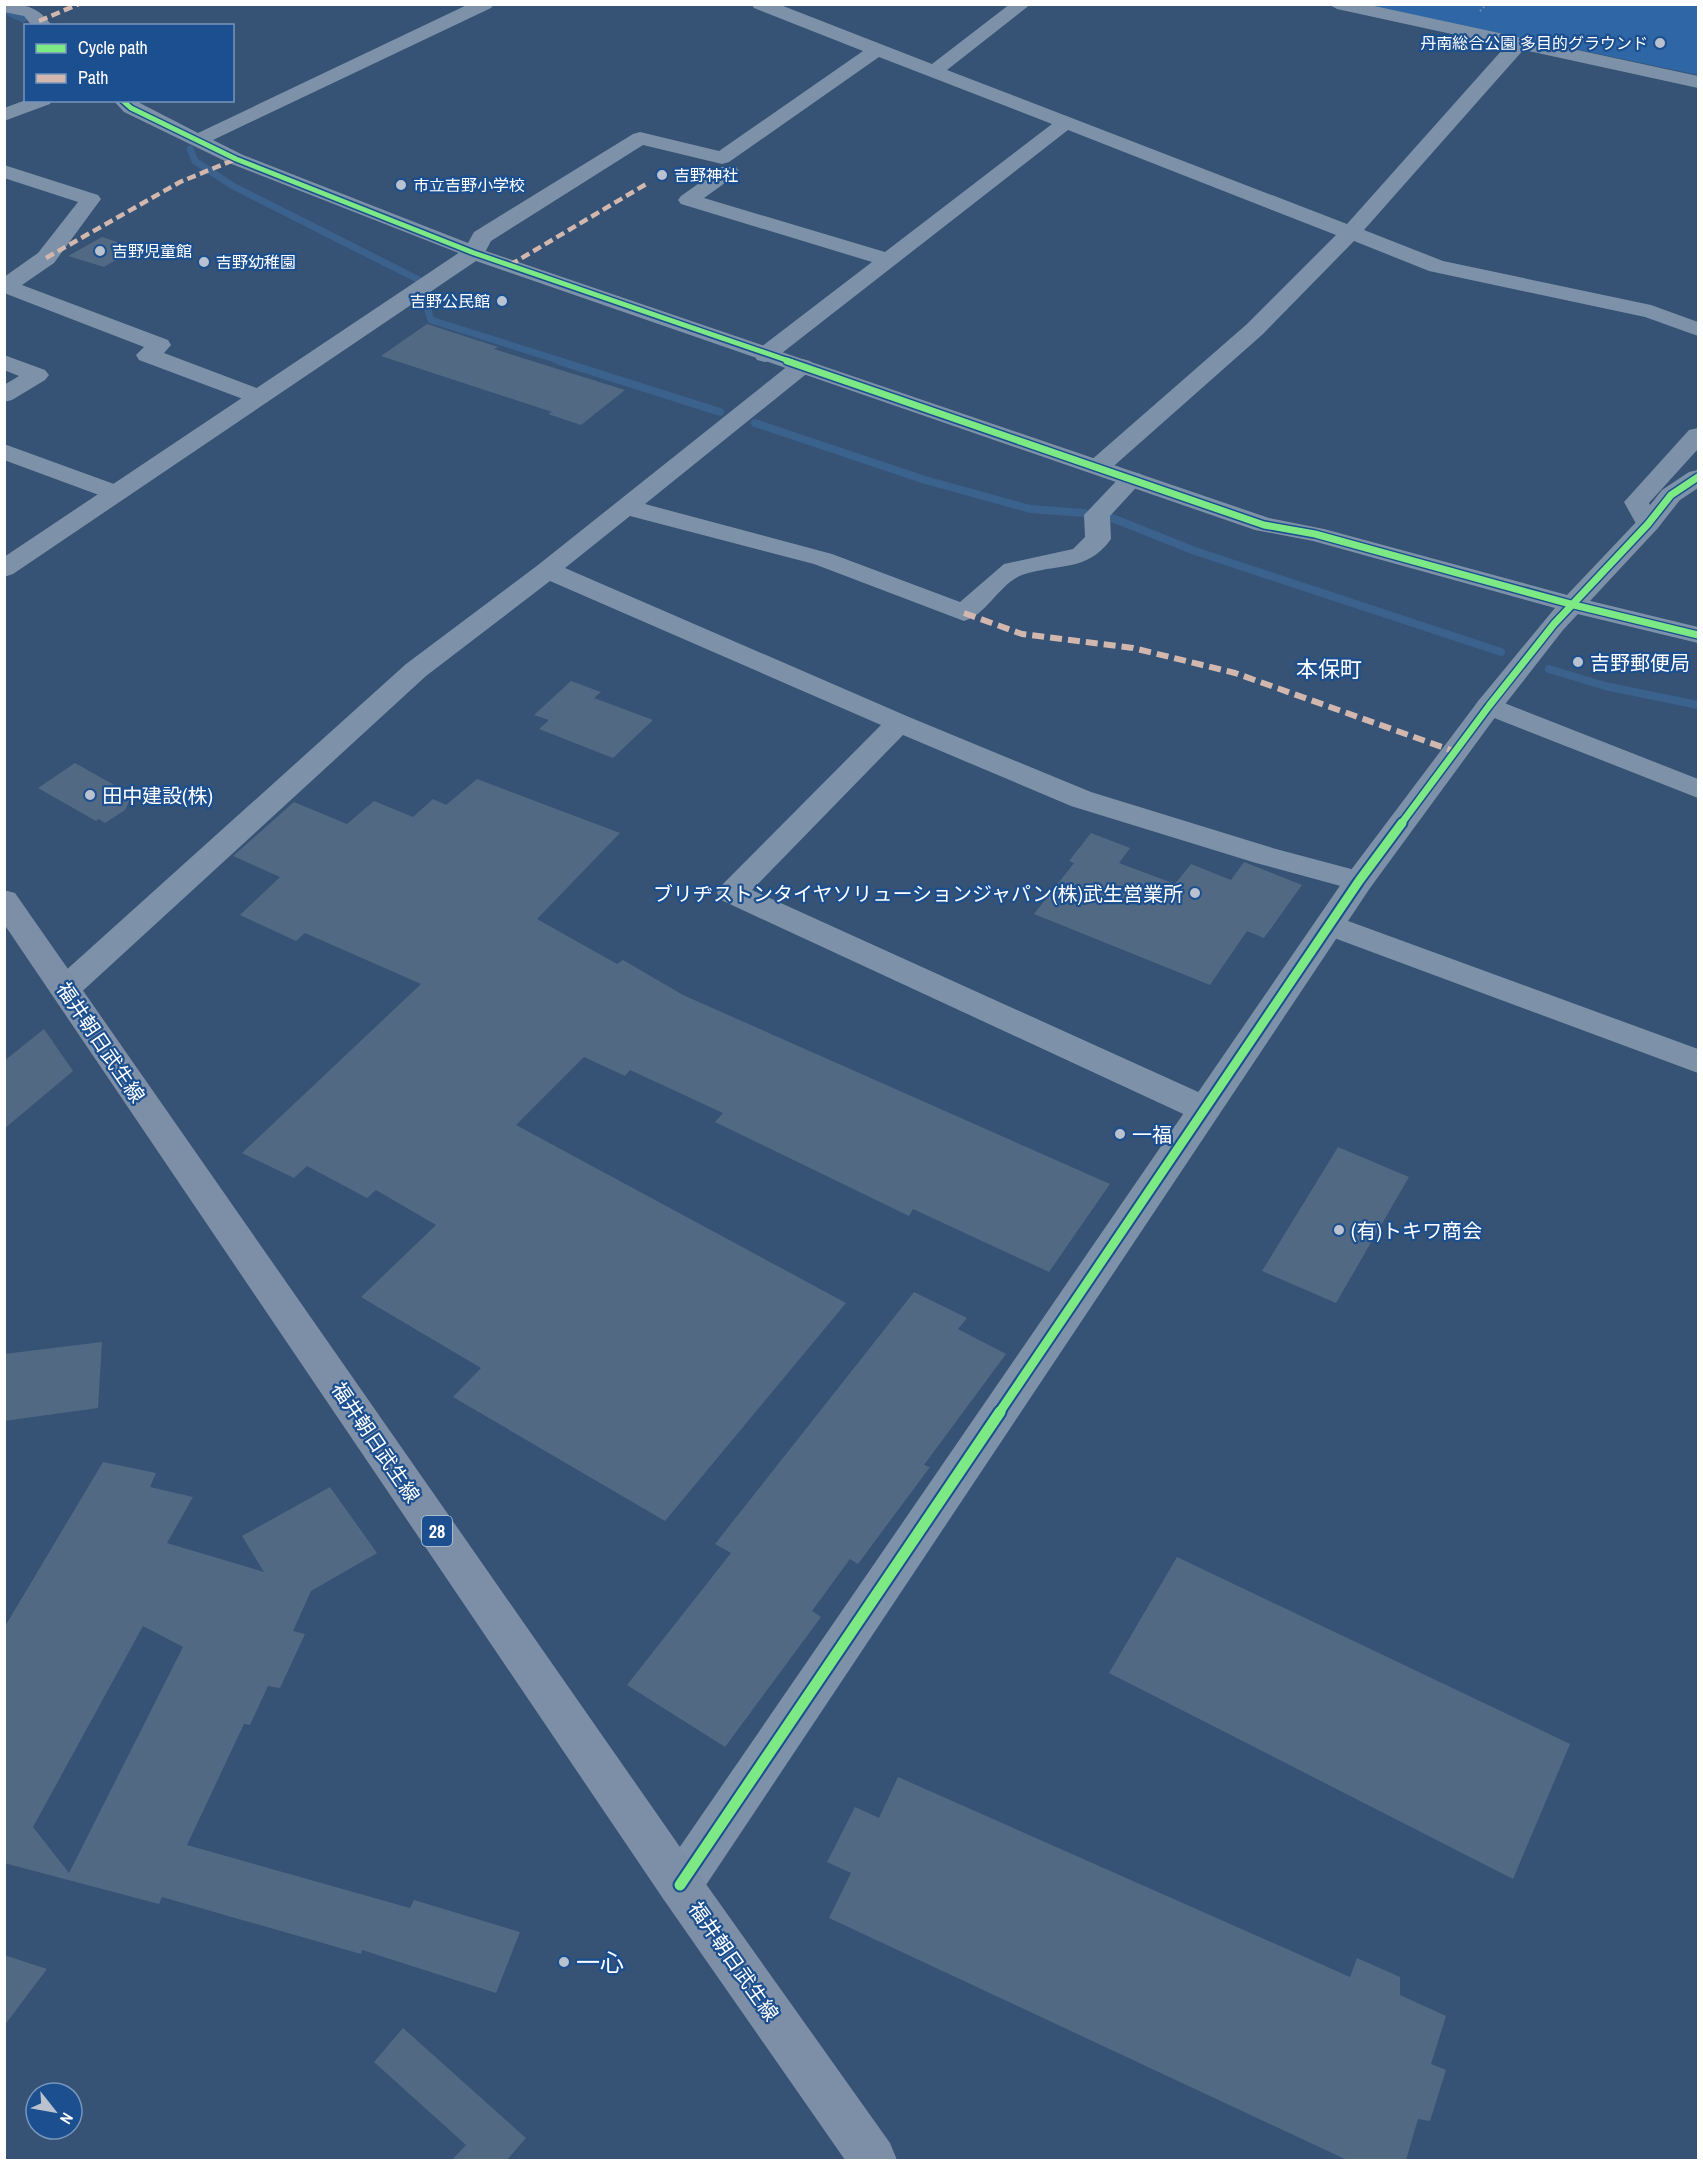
<svg xmlns="http://www.w3.org/2000/svg" width="1703" height="2165" font-family="'Archivo Narrow','Noto Sans JP',sans-serif">
	<style>
		.green { fill: #2f66a5 }
		.lines { fill: none; stroke-linecap: round; stroke-linejoin: round }
		.stream-far1 { stroke: #3b618d; stroke-width: 7 }
		.stream { stroke: #3b618d; stroke-width: 8 }
		.building { fill: #526984; fill-rule: evenodd }
		.path { stroke: #7d92a8; stroke-width: 2; stroke-dasharray: 1.5 3; stroke-linecap: butt }
		.minor { fill: #7d92a8; fill-rule: evenodd }
		.tertiary { fill: #7d92a8; fill-rule: evenodd }
		.primary { fill: #7d8ea7; fill-rule: evenodd }
		.quiet-far1 { stroke: #d1b7ad; stroke-width: 4.5; stroke-dasharray: 9 4.5; stroke-linecap: butt }
		.quiet { stroke: #d1b7ad; stroke-width: 6; stroke-dasharray: 12 6; stroke-linecap: butt }
		.cycleway-far3-casing { stroke: #1b4f8f; stroke-width: 8 }
		.cycleway-far2-casing { stroke: #1b4f8f; stroke-width: 10 }
		.cycleway-far1-casing { stroke: #1b4f8f; stroke-width: 13 }
		.cycleway-casing { stroke: #1b4f8f; stroke-width: 15 }
		.cycleway-far3 { stroke: #7ce984; stroke-width: 5 }
		.cycleway-far2 { stroke: #7ce984; stroke-width: 7 }
		.cycleway-far1 { stroke: #7ce984; stroke-width: 9 }
		.cycleway { stroke: #7ce984; stroke-width: 11 }
		.poi-dot { fill: #b9c2ce; stroke: #1b4f8f; stroke-width: 2 }
		.labels { text-anchor: middle; dominant-baseline: central; stroke-width: 4.5; stroke-linejoin: round; paint-order: stroke }
		.far-poi-label { font-size: 16px; fill: #fff; stroke: #1b4f8f; text-anchor: start }
		.shield { fill: #1b4f8f; stroke: #bbcadd; stroke-width: 1.5 }
		.shield-label { font-size: 18px; font-weight: bold; fill: #fff }
		.poi-label { font-size: 20px; fill: #fff; stroke: #1b4f8f; text-anchor: start }
		.street-label { font-size: 20px; fill: #fff; stroke: #1b4f8f }
		.quarter-label { font-size: 22px; fill: #fff; stroke: #1b4f8f }
		.near-poi-label { font-size: 24px; fill: #fff; stroke: #1b4f8f; text-anchor: start }
	</style>
	<rect width="100%" height="100%" fill="#365274"/>
	<polygon class="green" points="1367,5 1698,5 1698,75"/>
	<g class="lines">
		<g class="stream-far1">
			<polyline points="4,10 23,19"/>
			<polyline points="190,149 195,161 233,186 419,280 431,320 564,362"/>
		</g>
		<g class="stream">
			<polyline points="559,361 720,412"/>
			<polyline points="755,423 925,480 1030,509 1084,513"/>
			<polyline points="1107,516 1195,551 1501,652"/>
			<polyline points="1549,669 1605,686 1698,705"/>
		</g>
	</g>
	<g class="building">
		<polygon points="102,237 136,248 104,267 68,256"/>
		<polygon points="427,324 498,347 494,349 625,390 581,425 548,414 552,412 381,356"/>
		<polygon points="571,681 601,692 594,698 653,720 613,758 539,729 549,720 534,715"/>
		<polygon points="75,763 132,795 125,810 105,823 99,819 96,821 38,788"/>
		<polygon points="477,779 620,833 537,919 617,964 623,960 683,995 1110,1184 1049,1272 913,1209 909,1216 715,1122 723,1113 630,1070 625,1076 584,1057 516,1125 846,1303 665,1521 453,1397 481,1368 361,1297 436,1225 376,1190 367,1198 307,1166 294,1178 242,1153 421,984 305,933 296,941 240,915 280,877 233,856 294,802 347,824 374,801 413,817 433,799 446,805"/>
		<polygon points="1091,833 1130,848 1119,863 1175,884 1191,864 1231,880 1244,862 1302,885 1264,938 1247,931 1210,985 1034,914 1074,863 1069,861"/>
		<polygon points="44,1029 73,1071 4,1129 4,1061"/>
		<polygon points="1338,1147 1409,1177 1336,1303 1262,1271"/>
		<polygon points="914,1292 967,1318 958,1329 1006,1354 924,1465 930,1467 858,1564 850,1559 812,1611 821,1617 725,1747 627,1685 731,1553 715,1544"/>
		<polygon points="102,1342 98,1408 4,1421 4,1354"/>
		<path d="M103,1462L156,1473L150,1487L193,1497L167,1543L264,1572L242,1536L330,1487L377,1553L311,1591L293,1631L305,1634L280,1688L268,1686L250,1725L244,1724L187,1845L410,1908L414,1900L520,1932L496,1993L362,1950L361,1954L162,1897L159,1904L4,1863V1628ZM143,1626L183,1647L69,1873L33,1827Z"/>
		<polygon points="1177,1557 1570,1744 1513,1879 1109,1673"/>
		<polygon points="898,1777 1350,1977 1357,1958 1400,1977 1400,1995 1446,2016 1431,2064 1446,2070 1430,2121 1418,2119 1406,2160 1347,2160 829,1918 851,1873 827,1862 855,1807 879,1818"/>
		<polygon points="4,1955 47,1969 4,2026"/>
		<polygon points="403,2028 526,2138 507,2160 452,2160 466,2145 374,2062"/>
	</g>
	<g class="lines">
		<polyline class="path" points="1480,11 1487,4"/>
		<g class="minor">
			<path d="M4,4C26,4 39,7 52,26H32L24,16L4,12Z"/>
			<polygon points="469,4 494,4 491,8 213,140 243,155 468,243 474,232 633,134 640,132 719,151 863,51 754,8 751,4 778,4 932,64 1010,4 1031,4 947,70 1347,224 1511,40 1525,40 1527,44 1525,48 1364,230 1443,261 1651,305 1698,322 1698,336 1645,317 1429,271 1354,241 1263,334 1107,472 1098,474 1089,472 1086,467 1089,462 1247,324 1336,235 1068,130 773,360 765,362 757,360 754,355 757,350 872,262 681,204 678,200 681,196 722,167 736,167 739,171 736,175 704,198 885,252 1052,124 879,57 729,162 722,164 643,145 491,241 482,258 474,259 229,163 124,112 113,100 134,100 198,133"/>
			<polygon points="26,100 52,100 50,104 4,121 4,108"/>
			<polygon points="4,165 98,195 101,199 54,263 22,285 168,340 171,345 164,353 267,392 271,397 267,402 259,404 251,402 139,360 136,355 144,347 4,293 4,277 38,253 78,202 4,178"/>
			<polygon points="4,355 45,370 49,375 45,380 12,400 4,402 4,385 19,376 4,370"/>
			<path d="M802,359L810,361L814,366L810,371L645,504L832,554L960,602L1004,564L1073,549L1085,537L1084,515L1123,474L1132,472L1141,474L1144,479L1110,516L1111,539C1087,573 1056,563 1022,575C999,584 987,615 964,621L814,564L630,516L565,568L909,717L1091,792L1276,849L1370,874L1374,881L1370,888L1359,891L1256,863L1071,806L903,735L752,890L1216,1100L1221,1109L1216,1118L1204,1121L1192,1118L721,900L717,893L721,886L881,725L550,581L426,676L76,997L65,1000L54,997L49,989L54,981L406,664L538,565L794,361Z"/>
			<polygon points="1698,428 1698,449 1649,503 1661,524 1657,529 1648,532 1639,529 1624,502 1689,430"/>
			<polygon points="4,444 125,488 128,493 125,498 116,500 107,498 4,460"/>
			<polygon points="1574,597 1698,627 1698,643 1565,611 1561,605 1565,599"/>
			<polygon points="1489,697 1698,779 1698,798 1479,712 1475,706 1479,700"/>
			<polygon points="1329,914 1698,1049 1698,1073 1318,932 1314,925 1318,918"/>
		</g>
		<g class="tertiary">
			<polygon points="1328,4 1365,4 1698,76 1698,88 1337,9"/>
			<polygon points="474,247 1269,518 1324,529 1567,595 1639,519 1662,490 1689,472 1698,470 1698,488 1680,500 1657,529 1563,630 1499,712 1370,888 696,1900 680,1907 664,1900 658,1885 664,1870 1348,874 1479,700 1555,608 1313,541 1255,530 476,261 13,574 4,577 4,557 466,248"/>
		</g>
		<polygon class="primary" points="4,890 15,893 696,1870 890,2143 897,2160 845,2160 664,1900 4,924"/>
		<g class="quiet-far1">
			<polyline points="39,21 79,4"/>
			<polyline points="46,258 180,182 236,159"/>
			<polyline points="510,265 648,183"/>
		</g>
		<polyline class="quiet" points="964,613 1022,634 1133,648 1235,673 1456,752"/>
		<g class="cycleway-far3-casing">
			<polyline id="cycleway-far3" points="122,100 131,108 236,159 474,253 792,362"/>
		</g>
		<g class="cycleway-far2-casing">
			<g id="cycleway-far2">
				<polyline points="787,361 1264,525 1315,534 1574,605 1698,635"/>
				<polyline points="1401,824 1489,706 1554,624 1648,524 1671,495 1698,477"/>
			</g>
		</g>
		<g class="cycleway-far1-casing">
			<polyline id="cycleway-far1" points="999,1413 1359,881 1402,823"/>
		</g>
		<g class="cycleway-casing">
			<polyline id="cycleway" points="680,1885 1000,1412"/>
		</g>
		<use href="#cycleway-far3" class="cycleway-far3"/>
		<use href="#cycleway-far2" class="cycleway-far2"/>
		<use href="#cycleway-far1" class="cycleway-far1"/>
		<use href="#cycleway" class="cycleway"/>
	</g>
	<g class="poi-dot">
		<circle cx="1660" cy="43" r="6"/>
		<circle cx="662" cy="175" r="6"/>
		<circle cx="401" cy="185" r="6"/>
		<circle cx="100" cy="251" r="6"/>
		<circle cx="204" cy="262" r="6"/>
		<circle cx="502" cy="301" r="6"/>
		<circle cx="1578" cy="662" r="6"/>
		<circle cx="90" cy="795" r="6"/>
		<circle cx="1195" cy="893" r="6"/>
		<circle cx="1120" cy="1134" r="6"/>
		<circle cx="1339" cy="1230" r="6"/>
		<circle cx="564" cy="1962" r="6"/>
	</g>
	<g class="labels">
		<g class="far-poi-label">
			<text x="1648" y="43" text-anchor="end">丹南総合公園 多目的グラウンド</text>
			<text x="674" y="175">吉野神社</text>
			<text x="413" y="185">市立吉野小学校</text>
			<text x="112" y="251">吉野児童館</text>
			<text x="216" y="262">吉野幼稚園</text>
			<text x="490" y="301" text-anchor="end">吉野公民館</text>
		</g>
		<rect class="shield" x="422" y="1516" width="30" height="30" rx="4.5"/>
		<g class="shield-label">
			<text x="437" y="1531">28</text>
		</g>
		<g class="poi-label">
			<text x="1590" y="662">吉野郵便局</text>
			<text x="102" y="795">田中建設(株)</text>
			<text x="1183" y="893" text-anchor="end">ブリヂストンタイヤソリューションジャパン(株)武生営業所</text>
			<text x="1132" y="1134">一福</text>
			<text x="1351" y="1230">(有)トキワ商会</text>
		</g>
		<g class="street-label">
			<text transform="translate(101 1042) rotate(56)">福井朝日武生線</text>
			<text transform="translate(376 1442) rotate(56)">福井朝日武生線</text>
			<text transform="translate(734 1961) rotate(55)">福井朝日武生線</text>
		</g>
		<g class="quarter-label">
			<text x="1329" y="669">本保町</text>
		</g>
		<g class="near-poi-label">
			<text x="576" y="1962">一心</text>
		</g>
	</g>
	<rect width="1703" height="2165" fill="none" stroke="#ffffff" stroke-width="12"/>
	<rect x="24" y="24" width="210" height="78" fill="#1b4f8f" stroke="#7695bc" stroke-width="1.5"/>
	<rect x="36" y="44" width="30" height="9" fill="#7ce984" stroke="#7695bc" stroke-width="1.5"/>
	<text x="78" y="54" font-size="18" fill="#ffffff">Cycle path</text>
	<rect x="36" y="74" width="30" height="9" fill="#d1b7ad" stroke="#7695bc" stroke-width="1.5"/>
	<text x="78" y="84" font-size="18" fill="#ffffff">Path</text>
	<g transform="translate(54 2111) rotate(121)"><circle r="28" fill="#1b4f8f" stroke="#7695bc" stroke-width="1.5"/>
	<path d="M0-4.5L10 22L0 15L-10 22Z" fill="#b9c2ce"/>
	<text y="-9" font-size="16" font-weight="bold" text-anchor="middle" fill="#ffffff">N</text>
	</g>
</svg>
